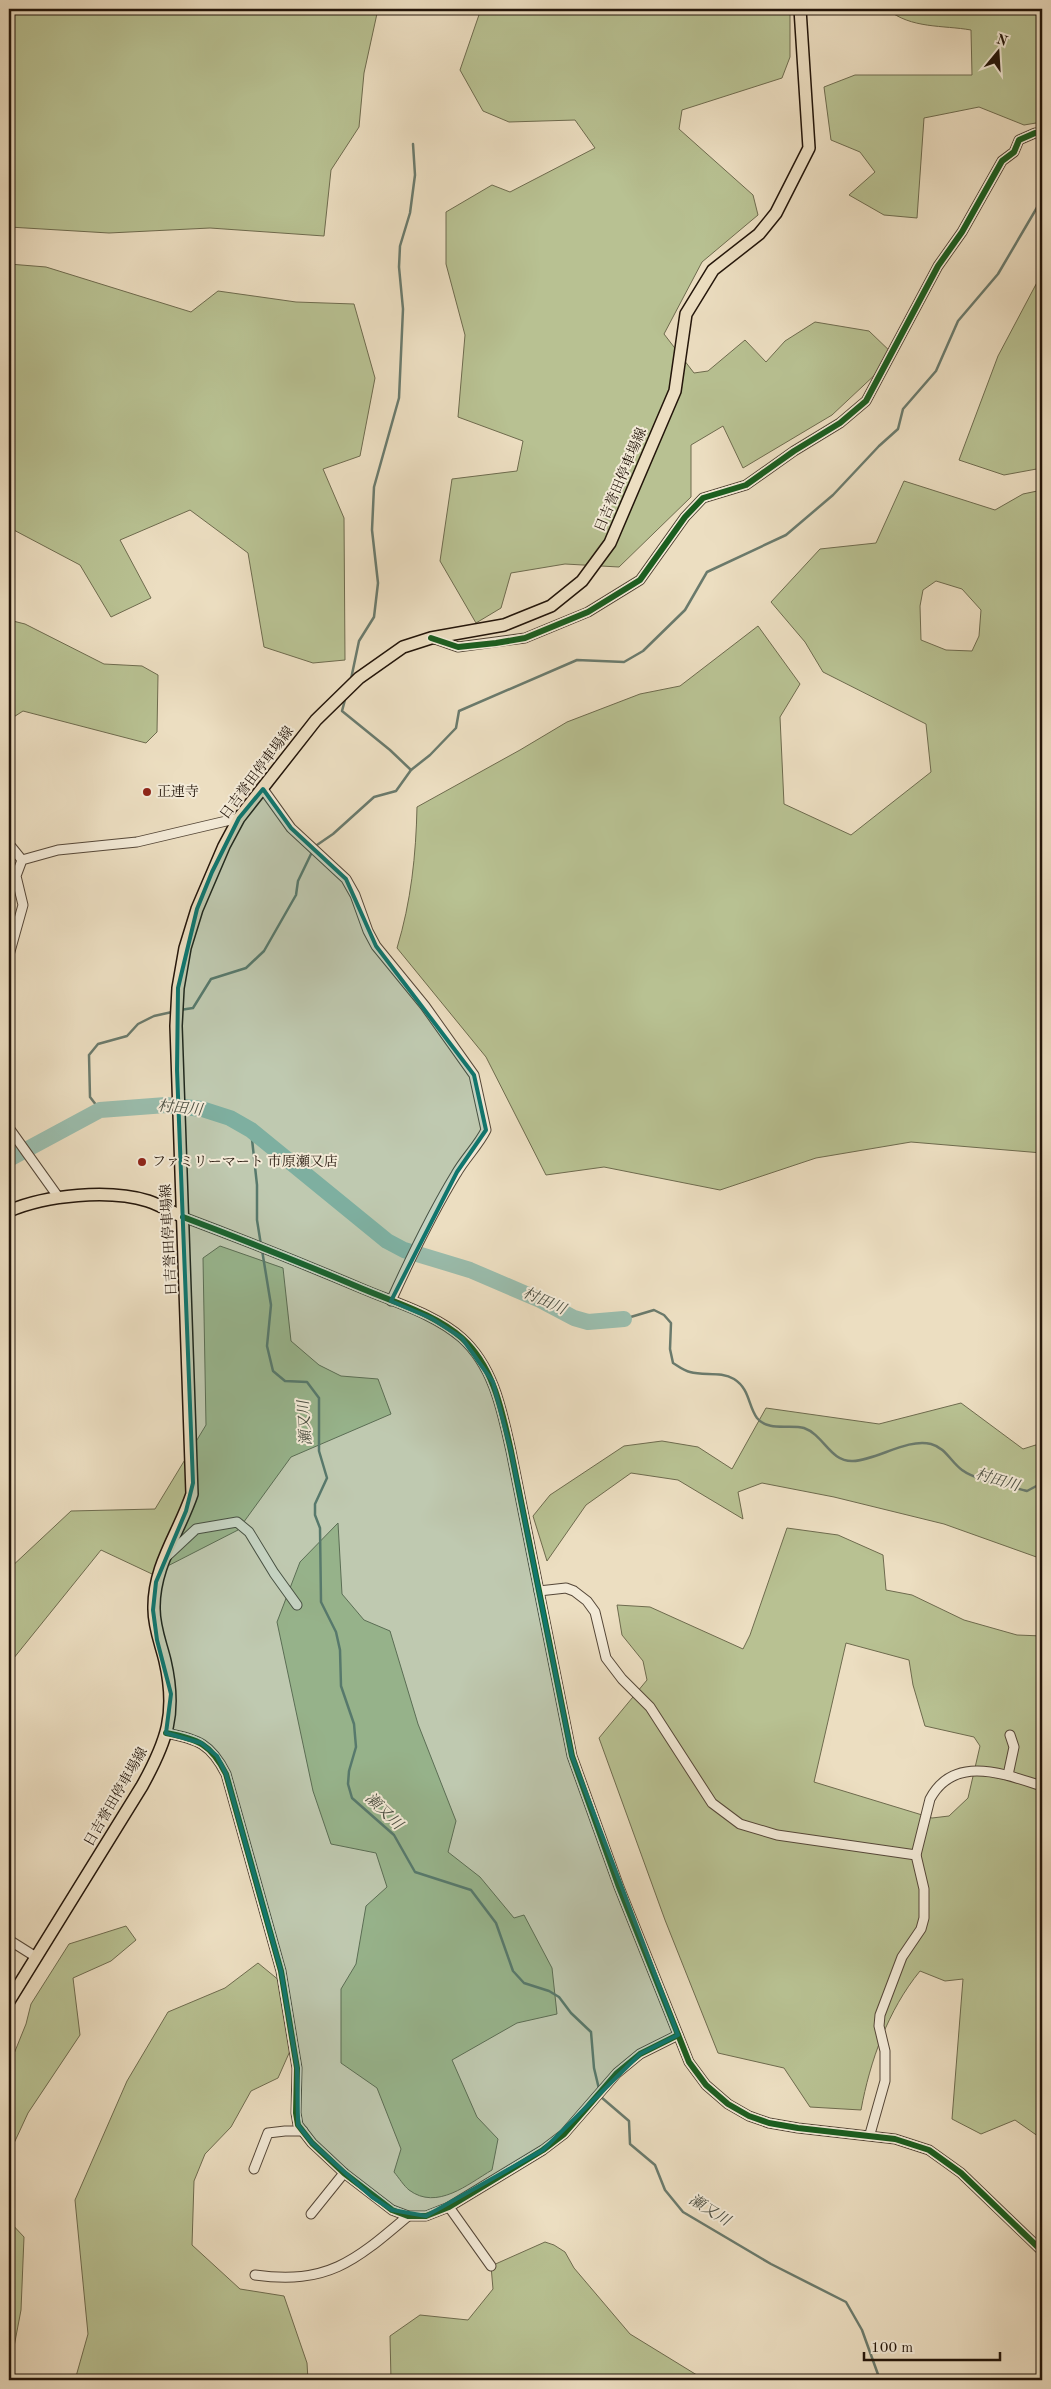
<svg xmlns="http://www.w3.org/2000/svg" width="1051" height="2389" font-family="'Old Standard TT','Noto Serif JP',serif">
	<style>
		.green { fill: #b8c192; stroke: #6e6b4e; fill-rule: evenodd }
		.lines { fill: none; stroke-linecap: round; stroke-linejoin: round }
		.stream { stroke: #6a7a6c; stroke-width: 2.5 }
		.river { stroke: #9abdad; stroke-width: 16 }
		.minor-casing { stroke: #554738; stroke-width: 11 }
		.major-casing { stroke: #23150a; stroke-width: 14 }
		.minor { stroke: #f3ead7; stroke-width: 9 }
		.major { stroke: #ecdec1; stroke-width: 11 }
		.cycleway-casing { stroke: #f3ead7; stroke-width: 9 }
		.cycleway { stroke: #1b5e20; stroke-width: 6 }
		.marked { fill: #0f766e; fill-opacity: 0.2; stroke: #0f766e; stroke-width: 4; stroke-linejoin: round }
		.poi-dot { fill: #8f2418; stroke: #f3ead7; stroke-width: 2 }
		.labels { text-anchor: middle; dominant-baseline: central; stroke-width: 4; stroke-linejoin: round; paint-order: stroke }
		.street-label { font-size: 14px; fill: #23150a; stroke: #f3ead7 }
		.poi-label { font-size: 14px; fill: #23150a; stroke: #f3ead7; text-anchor: start }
		.water-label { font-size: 15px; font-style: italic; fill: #4d5043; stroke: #f3ead7 }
	</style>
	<rect width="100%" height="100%" fill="#ecdec1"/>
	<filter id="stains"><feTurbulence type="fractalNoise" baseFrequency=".004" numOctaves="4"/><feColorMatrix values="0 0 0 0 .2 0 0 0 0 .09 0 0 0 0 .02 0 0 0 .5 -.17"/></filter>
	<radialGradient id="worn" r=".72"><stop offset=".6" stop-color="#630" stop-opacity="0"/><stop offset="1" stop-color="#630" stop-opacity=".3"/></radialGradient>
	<g class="green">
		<polygon points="9,9 378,9 364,73 359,127 331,170 324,236 210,228 109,233 9,227"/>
		<polygon points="481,9 790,9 790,57 782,78 682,110 679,129 753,195 758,215 702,262 664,334 694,373 708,371 745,340 766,362 785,341 815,322 869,331 895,356 832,415 743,468 723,426 691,445 691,497 619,567 565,564 511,573 501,608 476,623 440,561 452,479 517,471 523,441 458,417 465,335 446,264 446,212 492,185 510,192 595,148 575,120 509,122 483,111 460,70"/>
		<path d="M887,9H1039L1042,27V122L1024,125L979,107L924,118L917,218L884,215L849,195L875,172L860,152L831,140L824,87L855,75H972L971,30C943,25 911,29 887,9Z"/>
		<polygon points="9,264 46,267 191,312 218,291 296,302 354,304 375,378 360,456 323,469 344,518 345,660 313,663 264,647 248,553 190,510 120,540 151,598 111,617 80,565 10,528 9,530"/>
		<polygon points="1042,273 1042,468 1004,475 959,460 998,356"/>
		<path d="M904,481L995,510L1023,494L1042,490V1153L911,1142L816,1158L720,1190L604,1167L546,1175L486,1057L397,948C411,902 416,855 417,807L520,750L567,722L640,694L680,686L758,626L800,684L780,717L784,804L851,835L931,772L926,724L823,672L805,642L771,602L820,549L876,543ZM936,581L962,589L981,610L979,636L972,651L946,650L921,640L920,606L923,590Z"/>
		<polygon points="9,620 25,624 104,664 142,666 158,675 157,732 146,743 23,711 9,720"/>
		<polygon points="220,1246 283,1268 291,1341 319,1365 341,1376 378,1379 391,1414 291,1457 238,1530 152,1574 101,1550 9,1664 9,1569 71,1511 155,1509 206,1425 203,1258"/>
		<polygon points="961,1403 1023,1449 1042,1443 1042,1559 944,1524 834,1497 762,1483 738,1492 743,1519 678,1480 631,1473 586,1505 547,1561 533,1516 550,1495 624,1446 662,1441 698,1447 732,1469 766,1408 879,1424"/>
		<path d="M338,1523L342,1594L364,1620L390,1631L418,1724L456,1821L448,1852L480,1877L514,1918L524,1915L552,1968L557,2014L517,2023L452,2060L477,2117L498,2139L492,2170C468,2184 437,2211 409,2190C404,2186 399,2178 394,2172L401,2149L377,2088L341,2063V1989L356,1964L366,1906L387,1887L376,1853L331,1844L313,1791L277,1622L300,1562Z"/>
		<path d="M787,1528L838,1535L883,1555L886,1590L912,1595L964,1620L1017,1635L1042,1636V2139L1015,2120L981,2134L952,2119L963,1979L945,1981L920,1971C888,2010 870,2061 861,2110L810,2107L784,2068L718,2053L665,1920L599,1738L647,1680L643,1661L622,1635L617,1605L650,1607L743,1649L750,1635ZM846,1643L909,1660L913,1685L925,1726L974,1737L980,1746L968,1798L949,1816L932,1818L814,1782Z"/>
		<polygon points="126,1926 136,1940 111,1961 73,1978 80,2035 28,2113 9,2154 9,2066 26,2024 31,2004 69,1944"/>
		<polygon points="258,1963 286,1986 290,2051 278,2078 251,2091 231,2127 205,2154 194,2181 192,2245 240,2289 284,2296 307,2363 308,2380 75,2380 88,2334 75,2200 127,2081 168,2012 225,1988"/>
		<polygon points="9,2221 24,2237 21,2310 9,2373"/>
		<polygon points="545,2242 554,2245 565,2252 574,2268 630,2334 705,2380 391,2380 390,2336 420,2315 468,2320 493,2289 491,2266"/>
	</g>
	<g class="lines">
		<g class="stream">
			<polyline points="351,679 359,641 374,617 378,583 372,530 374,487 399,398 403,309 399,267 400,246 410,213 415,175 413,144"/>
			<polyline points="346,696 342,711 390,750 411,770"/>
			<polyline points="314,847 333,834 374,797 396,791 411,770 430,755 456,728 459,711 577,660 624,662 643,651 685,610 707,572 786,535 833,495 879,446 898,429 903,409 936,371 958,321 998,274 1042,199"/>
			<polyline points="180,1010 193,1008 211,979 246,968 264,951 296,895 298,881 312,852"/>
			<polyline points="100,1110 90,1097 89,1055 98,1044 127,1036 138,1024 154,1016 172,1012"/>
			<polyline points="251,1130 257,1185 257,1220 261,1245"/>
			<polyline points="262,1250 271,1305 267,1346 273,1371 285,1381 307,1382 319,1398 319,1451 327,1478 315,1504 315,1515 320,1528 321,1602 336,1632 340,1650 341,1686 354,1724 356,1747 349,1771 348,1784 352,1798 394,1835 415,1872 471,1890 496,1923 513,1971 524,1983 549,1991 559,1997 571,2013 591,2032 594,2068 599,2089"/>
			<path d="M624,1319L654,1310L664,1315L671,1323L670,1349L673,1363C678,1366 684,1371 690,1372C704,1376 721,1371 734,1379C750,1389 748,1406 757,1418C768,1432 790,1424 804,1428C824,1435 830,1462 853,1461C877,1460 907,1438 931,1444C946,1448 950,1461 962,1470C977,1481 1009,1486 1027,1491L1042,1483"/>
			<polyline points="601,2097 629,2121 630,2144 655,2165 665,2190 683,2212 771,2264 846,2302 862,2330 880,2380"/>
			<polyline points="1034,2380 1042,2377"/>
		</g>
		<polyline class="river" points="9,1159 100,1110 166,1105 202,1109 230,1118 251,1130 387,1241 404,1250 470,1270 540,1300 574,1318 588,1322 624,1319"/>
		<g class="minor-casing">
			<g id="minor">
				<polyline points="432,638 458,647 525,638 588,612 640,580 685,517 703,498 746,485 794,451 840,423 866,401 938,266 962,232 1002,161 1014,152 1019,140 1035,133 1042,133"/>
				<path d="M263,789L291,828L346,879L355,895L368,931L376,946L425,1006L474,1075L486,1130C478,1146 465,1158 456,1174C431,1215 411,1257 391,1301"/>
				<polyline points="9,844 22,860"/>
				<polyline points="9,955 23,905 16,876 22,860 58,850 137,842 239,818"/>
				<polyline points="9,1128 59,1198"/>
				<path d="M183,1217C244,1240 304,1264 363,1289C396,1303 435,1314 462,1338C494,1367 502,1411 511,1451L572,1756L619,1887L689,2062L706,2085L728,2104L749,2116L769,2123L798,2128L895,2139L929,2150L961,2173L1042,2251"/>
				<polyline points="166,1557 196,1529 237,1522 249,1532 274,1573 297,1605"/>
				<polyline points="539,1591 566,1588 574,1591 587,1601 595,1612 606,1658 622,1679 650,1707 712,1803 740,1824 777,1835 916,1855"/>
				<path d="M166,1733C198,1739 211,1744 226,1774L281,1971L297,2068L296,2113L298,2125L312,2143L344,2173L392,2210L408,2216H426L449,2207L543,2150L564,2134L617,2073L640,2054L678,2035"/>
				<polyline points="1008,1775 1014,1747 1010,1735"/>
				<polyline points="9,1940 36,1957"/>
				<path d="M870,2134L885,2081V2051L879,2026L880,2015L902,1957L921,1929L924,1918V1889L916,1855L930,1799C954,1754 1004,1774 1042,1786"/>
				<polyline points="254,2169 268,2133 285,2131 303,2131"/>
				<polyline points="449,2207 491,2266"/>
				<polyline points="311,2214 344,2173"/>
				<path d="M255,2275C328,2285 355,2261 408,2216"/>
			</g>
		</g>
		<g class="major-casing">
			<g id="major">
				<path d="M9,1211C46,1195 109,1189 148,1201C160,1205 172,1212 183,1217"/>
				<path d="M9,2001L142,1786C167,1741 177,1713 165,1661C161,1644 154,1628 154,1609C153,1566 179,1533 192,1494L176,1026L178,988L185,948L197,909L224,846L239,818L316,720L359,678L403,647L431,638L504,625L551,606L582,581L610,543L675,391L686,314L713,270L759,234L776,213L809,148L800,9"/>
			</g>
		</g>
		<use href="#minor" class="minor"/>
		<use href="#major" class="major"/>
		<g class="cycleway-casing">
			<g id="cycleway">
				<polyline points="431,638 458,647 496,643 525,638 588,612 640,580 685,517 703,498 746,485 794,451 840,423 866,401 938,266 962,232 1002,161 1014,152 1019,140 1035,133 1042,133"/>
				<path d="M183,1217C244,1240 304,1264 363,1289C396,1303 435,1314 462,1338C494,1367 502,1411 511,1451L572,1756L619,1887L689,2062L706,2085L728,2104L749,2116L769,2123L798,2128L895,2139L929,2150L961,2173L1042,2251"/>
				<path d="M166,1733C198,1739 211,1744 226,1774L281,1971L297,2068L296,2113L298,2125L312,2143L344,2173L392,2210L408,2216H426L449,2207L543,2150L564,2134L617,2073L640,2054L678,2035"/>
			</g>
		</g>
		<use href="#cycleway" class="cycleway"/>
	</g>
	<path class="marked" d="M263,789L291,828L346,879L376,946L474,1075L486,1130L457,1172L391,1301L431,1318L462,1338L493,1382L511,1451L572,1756L678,2035L640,2054L543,2150L426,2216L392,2210L372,2197L312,2143L298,2125L297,2068L281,1971L226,1774L217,1756L201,1743L166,1733L171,1694L157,1640L153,1610L156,1582L186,1511L193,1483L177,1070L178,988L197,909L212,872L239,818Z"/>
	<g class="poi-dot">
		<circle cx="147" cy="792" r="5"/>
		<circle cx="142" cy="1162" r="5"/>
	</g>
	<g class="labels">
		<g class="street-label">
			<text transform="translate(621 480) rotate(-67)">日吉誉田停車場線</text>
			<text transform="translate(257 773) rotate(-53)">日吉誉田停車場線</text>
			<text transform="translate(169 1240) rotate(-93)">日吉誉田停車場線</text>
			<text transform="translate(116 1797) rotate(-60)">日吉誉田停車場線</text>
		</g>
		<g class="poi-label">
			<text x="157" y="792">正連寺</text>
			<text x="152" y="1162">ファミリーマート 市原瀬又店</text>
		</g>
		<g class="water-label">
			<text transform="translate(180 1109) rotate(6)">村田川</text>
			<text transform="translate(544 1302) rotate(24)">村田川</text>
			<text transform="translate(306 1423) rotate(-94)">瀬又川</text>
			<text transform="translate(997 1481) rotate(17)">村田川</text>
			<text transform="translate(383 1812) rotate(44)">瀬又川</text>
			<text transform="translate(709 2211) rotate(32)">瀬又川</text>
		</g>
	</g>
	<rect width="1051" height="2389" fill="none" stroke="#ecdec1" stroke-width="30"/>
	<rect x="10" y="10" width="1031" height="2369" fill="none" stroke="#23150a" stroke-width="2.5"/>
	<rect x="15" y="15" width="1021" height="2359" fill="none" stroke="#23150a"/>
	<g transform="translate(998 52) rotate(18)" stroke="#f3ead7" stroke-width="4" paint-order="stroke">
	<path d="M0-4L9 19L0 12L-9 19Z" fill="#23150a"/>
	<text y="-8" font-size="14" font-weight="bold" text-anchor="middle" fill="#23150a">N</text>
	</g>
	<path d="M864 2352v8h136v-8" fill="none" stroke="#23150a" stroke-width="2.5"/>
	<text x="871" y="2352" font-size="15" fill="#23150a" stroke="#f3ead7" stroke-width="4" paint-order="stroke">100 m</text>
	<rect width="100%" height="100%" filter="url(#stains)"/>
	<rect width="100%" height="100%" fill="url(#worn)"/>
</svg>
